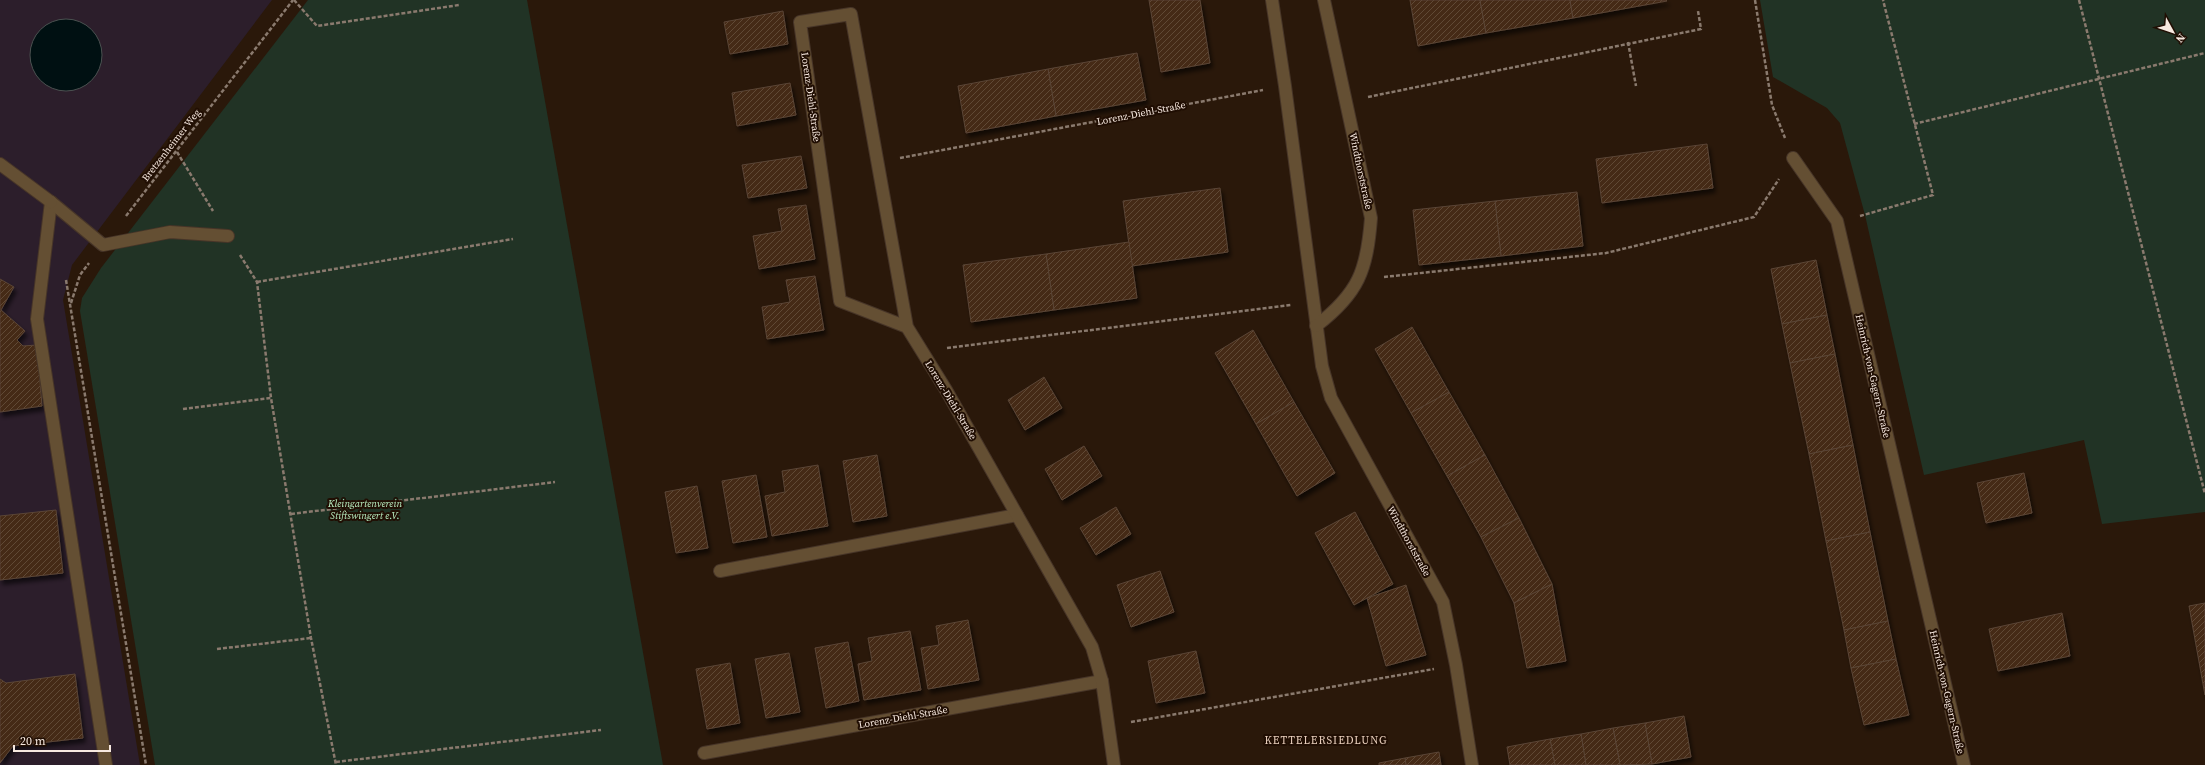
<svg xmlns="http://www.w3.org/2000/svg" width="2205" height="765" font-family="'Source Serif 4',serif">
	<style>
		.commercial { fill: #2c1e2b }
		.green { fill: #213325 }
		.water { fill: #001012; stroke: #4a5150 }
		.building { fill: url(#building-hatch); stroke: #5a4536; filter: url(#shadow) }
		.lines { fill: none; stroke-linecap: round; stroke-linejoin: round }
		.lane-casing { stroke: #473528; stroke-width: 14 }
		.street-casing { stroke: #473528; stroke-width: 14 }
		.path { stroke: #8a7a6e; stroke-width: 2.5; stroke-dasharray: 4 2; stroke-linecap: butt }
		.lane { stroke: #644f33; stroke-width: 12 }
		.street { stroke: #644f33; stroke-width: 12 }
		.labels { text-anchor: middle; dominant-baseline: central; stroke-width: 4; stroke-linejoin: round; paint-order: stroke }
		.street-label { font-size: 10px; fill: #f7e9e0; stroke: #200e03 }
		.park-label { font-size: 10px; font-style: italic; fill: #b9f0c3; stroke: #200e03 }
		.neighbourhood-label { font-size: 11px; letter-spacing: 1px; fill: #e9cfbd; stroke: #200e03 }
	</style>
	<defs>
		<pattern id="building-hatch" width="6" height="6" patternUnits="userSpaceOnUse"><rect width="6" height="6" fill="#452914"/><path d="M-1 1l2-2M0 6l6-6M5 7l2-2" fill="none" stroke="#614836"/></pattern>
		<filter id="shadow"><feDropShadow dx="2.5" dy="4.5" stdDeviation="2" flood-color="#0009"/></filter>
	</defs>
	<rect width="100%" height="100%" fill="#2a180a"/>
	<polygon class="commercial" points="0,0 272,0 72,265 63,300 140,765 0,765"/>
	<g class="green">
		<polygon points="308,0 527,0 663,765 155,765 80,311 82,298 101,268"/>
		<polygon points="1760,0 2205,0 2205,512 2102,524 2084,440 1924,475 1865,215 1840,123 1827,108 1773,77"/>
	</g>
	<circle class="water" cx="66" cy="55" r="36"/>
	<g class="building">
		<polygon points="1149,0 1200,0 1210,63 1161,72"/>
		<polygon points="1410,0 1480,0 1486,33 1418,46"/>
		<polygon points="1480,0 1570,0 1573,18 1486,33"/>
		<polygon points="1570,0 1666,0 1667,1 1573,18"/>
		<polygon points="783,11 788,44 730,54 724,22"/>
		<polygon points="1137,53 1146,100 1056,116 1048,69"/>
		<polygon points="1048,69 1056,116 966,133 958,86"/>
		<polygon points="790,83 796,115 737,126 732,93"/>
		<polygon points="1707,144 1713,188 1602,203 1596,159"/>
		<polygon points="801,156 807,188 748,198 742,165"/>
		<polygon points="1220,188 1228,252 1132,266 1123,201"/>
		<polygon points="1577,192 1583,246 1501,256 1495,201"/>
		<polygon points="1495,201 1501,256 1419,265 1413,210"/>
		<polygon points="806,205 815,259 759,269 753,236 782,231 778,209"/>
		<polygon points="1129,242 1137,298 1054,310 1046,254"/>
		<polygon points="1046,254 1054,310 971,322 963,265"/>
		<polygon points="1816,260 1827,315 1782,324 1771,269"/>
		<polygon points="815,276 824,330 767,339 762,307 790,302 786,280"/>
		<polygon points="0,279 14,287 1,310 25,331 17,340 23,346 37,345 42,406 0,412"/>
		<polygon points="1827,315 1835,354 1790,363 1782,324"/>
		<polygon points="1412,327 1449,392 1411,413 1375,349"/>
		<polygon points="1253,330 1294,402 1256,424 1215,353"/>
		<polygon points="1835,354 1853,445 1809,454 1790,363"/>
		<polygon points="1044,377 1062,408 1025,430 1008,400"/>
		<polygon points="1449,392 1485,455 1447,476 1411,413"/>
		<polygon points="1294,402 1335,473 1297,496 1256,424"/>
		<polygon points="1853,445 1870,532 1826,541 1809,454"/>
		<polygon points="1084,446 1102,476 1062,500 1045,469"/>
		<polygon points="877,455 887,516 853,522 843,461"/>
		<polygon points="1485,455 1519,518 1481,537 1447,476"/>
		<polygon points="818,465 828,526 772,536 765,496 785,492 782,471"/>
		<polygon points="2024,473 2032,513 1986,523 1977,483"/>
		<polygon points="756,475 767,537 733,543 722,481"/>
		<polygon points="697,486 708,548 676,553 665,492"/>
		<polygon points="1116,507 1131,534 1096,555 1080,528"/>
		<polygon points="56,510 63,573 0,580 0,516"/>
		<polygon points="1355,512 1393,584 1354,605 1315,533"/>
		<polygon points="1519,518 1552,584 1514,603 1481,537"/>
		<polygon points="1870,532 1888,621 1844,630 1826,541"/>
		<polygon points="1160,571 1174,612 1131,627 1117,585"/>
		<polygon points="1552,584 1566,661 1527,668 1514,603"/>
		<polygon points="1406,585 1426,655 1386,666 1367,598"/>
		<polygon points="2205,603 2205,695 2189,606"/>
		<polygon points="2062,613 2070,656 1998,671 1989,629"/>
		<polygon points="968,620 979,680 928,689 921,648 939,645 936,626"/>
		<polygon points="1888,621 1896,659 1851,668 1844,630"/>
		<polygon points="910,631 921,690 864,700 858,664 872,661 868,638"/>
		<polygon points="848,642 859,701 826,708 815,648"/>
		<polygon points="1196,651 1205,693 1156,703 1148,661"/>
		<polygon points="789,653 800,712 766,718 755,659"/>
		<polygon points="1896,659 1909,715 1864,725 1851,668"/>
		<polygon points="730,663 740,723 707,729 696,669"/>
		<polygon points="75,674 83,738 13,746 0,763 0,679 6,683"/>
		<polygon points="1684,716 1691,757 1652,764 1645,723"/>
		<polygon points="1645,723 1652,764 1620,765 1613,728"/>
		<polygon points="1613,728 1620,765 1586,765 1581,734"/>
		<polygon points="1581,734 1586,765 1555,765 1550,739"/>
		<polygon points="1550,739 1555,765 1510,765 1507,747"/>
		<polygon points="1439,752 1441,765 1406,765 1405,758"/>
		<polygon points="1405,758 1406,765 1379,765 1379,763"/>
	</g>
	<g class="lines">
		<g class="lane-casing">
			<g id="lane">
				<polyline points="51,202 37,319 106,765"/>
				<polyline points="51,202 103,245 170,232 228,236"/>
				<polyline points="720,571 1017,515"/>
				<polyline points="704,753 1102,681"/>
			</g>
		</g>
		<g class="street-casing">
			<g id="street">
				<polyline points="1272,0 1285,86 1322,366 1331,398 1443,602 1456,665 1472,765"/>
				<polyline points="1793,158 1837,221 1964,765"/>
				<polyline points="0,164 51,202"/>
				<path d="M1316,326C1359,293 1367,270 1371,218L1324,0"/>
				<polyline points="907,327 840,301 800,22 851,14 907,327 946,390 1092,647 1102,681 1114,765"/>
			</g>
		</g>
		<g class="path">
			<polyline points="294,0 317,26 459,5"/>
			<polyline points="1755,0 1772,105 1785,138"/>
			<polyline points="2079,0 2205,494"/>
			<polyline points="1628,42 1636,86"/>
			<polyline points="1368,97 1701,29 1698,11"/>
			<polyline points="1914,124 2205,53"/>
			<polyline points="177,152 213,211"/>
			<polyline points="900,158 1263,90"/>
			<polyline points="126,216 293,0"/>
			<polyline points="1860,216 1933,195 1883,0"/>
			<polyline points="240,255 257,282 271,398 311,638 336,765"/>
			<polyline points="1384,277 1606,253 1754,217 1779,179"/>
			<polyline points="66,280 146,765"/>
			<polyline points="257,282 513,239"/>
			<polyline points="71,303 80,275 89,263"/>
			<polyline points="947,348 1291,305"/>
			<polyline points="183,409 271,398"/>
			<polyline points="291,514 555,482"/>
			<polyline points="217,649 311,638"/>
			<polyline points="1131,722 1434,669"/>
			<polyline points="336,762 601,730"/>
		</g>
		<use href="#lane" class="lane"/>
		<use href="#street" class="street"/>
	</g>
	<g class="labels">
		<g class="street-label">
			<text transform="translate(811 97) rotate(82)">Lorenz-Diehl-Straße</text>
			<text transform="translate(1141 113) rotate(-11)">Lorenz-Diehl-Straße</text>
			<text transform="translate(171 145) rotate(-52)">Bretzenheimer Weg</text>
			<text transform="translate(1361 171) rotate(78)">Windthorststraße</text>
			<text transform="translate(1873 376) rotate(77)">Heinrich-von-Gagern-Straße</text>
			<text transform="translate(951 400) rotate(59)">Lorenz-Diehl-Straße</text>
			<text transform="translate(1409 541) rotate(61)">Windthorststraße</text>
			<text transform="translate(1947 692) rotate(77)">Heinrich-von-Gagern-Straße</text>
			<text transform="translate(903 717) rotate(-10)">Lorenz-Diehl-Straße</text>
		</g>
		<g class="park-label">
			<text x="365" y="503">Kleingartenverein<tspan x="365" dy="12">Stiftswingert e.V.</tspan></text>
		</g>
		<g class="neighbourhood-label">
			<text x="1326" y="740">KETTELERSIEDLUNG</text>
		</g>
	</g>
	<g transform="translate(2173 32) rotate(130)" stroke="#200e03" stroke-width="3" paint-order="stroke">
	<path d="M0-3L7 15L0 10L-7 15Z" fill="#f7e9e0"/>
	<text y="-6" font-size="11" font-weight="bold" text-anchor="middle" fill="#f7e9e0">N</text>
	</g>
	<path d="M14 745v6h96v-6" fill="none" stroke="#f7e9e0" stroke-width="2"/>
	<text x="20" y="745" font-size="12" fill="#f7e9e0" stroke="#200e03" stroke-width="3" paint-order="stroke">20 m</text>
</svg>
